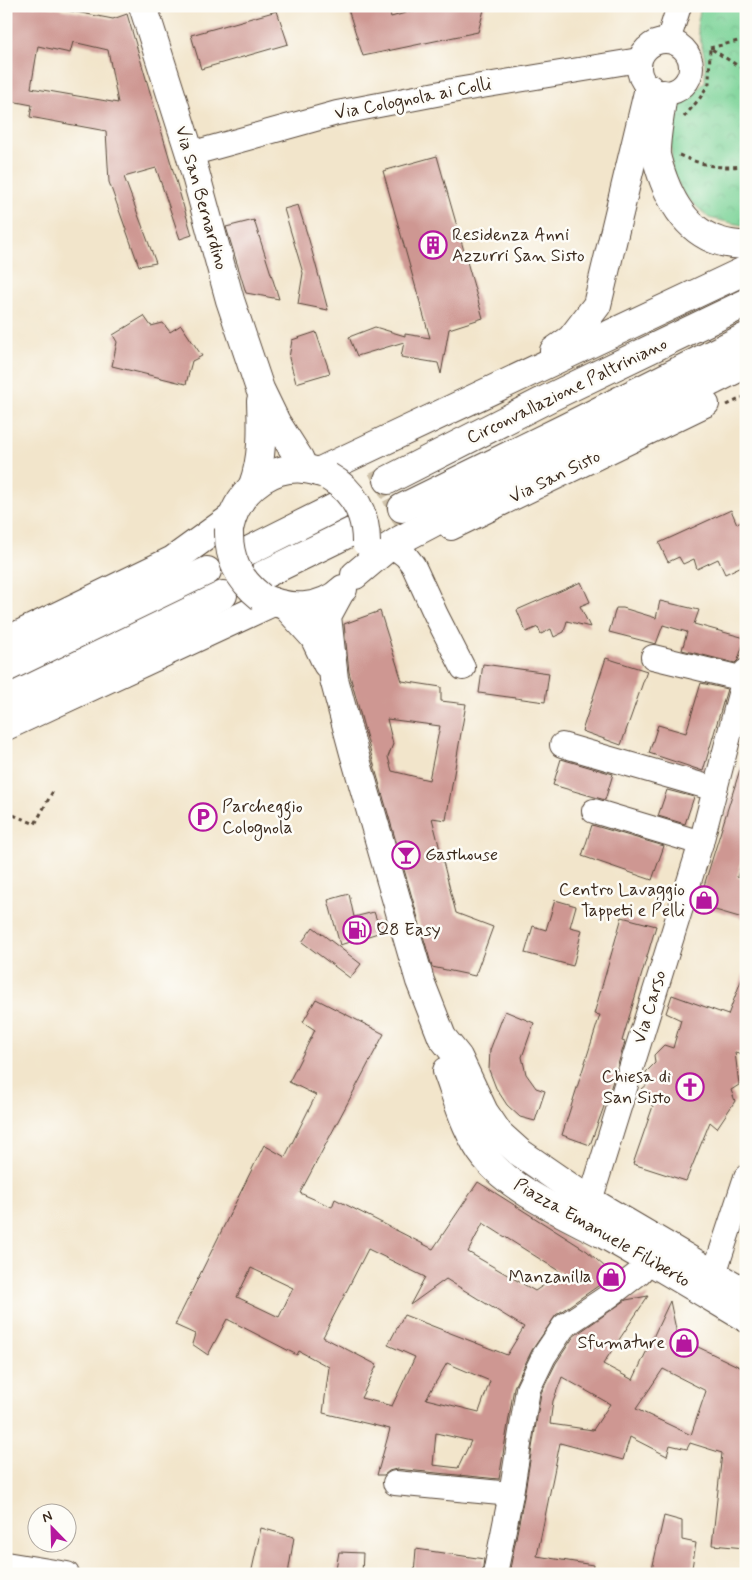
<svg xmlns="http://www.w3.org/2000/svg" width="752" height="1580" font-family="Mynerve,sans-serif">
	<style>
		.park { fill: url(#park-crowns); stroke: #5b7e5b }
		.building { fill: #ce9792; fill-rule: evenodd }
		.lines { fill: none; stroke-linecap: round; stroke-linejoin: round }
		.highway-tunnel { stroke: #cdc0a8; stroke-width: 28; stroke-dasharray: 28 14; stroke-linecap: butt }
		.minor-casing { stroke: #564638; stroke-width: 26 }
		.major-casing { stroke: #564638; stroke-width: 30 }
		.highway-casing { stroke: #564638; stroke-width: 30 }
		.path { stroke: #564638; stroke-width: 3; stroke-dasharray: 4 4; stroke-linecap: butt }
		.minor { stroke: #fff; stroke-width: 24 }
		.major { stroke: #fff; stroke-width: 28 }
		.highway { stroke: #fff; stroke-width: 28 }
		.major-bridge-casing { stroke: #564638; stroke-width: 30; stroke-linecap: butt }
		.major-bridge { stroke: #fff; stroke-width: 28 }
		.labels { text-anchor: middle; dominant-baseline: central; stroke-width: 5; stroke-linejoin: round; paint-order: stroke }
		.street-label { font-size: 18px; fill: #3b2a1e; stroke: #fdfcf7 }
		.poi-label { font-size: 18px; fill: #3b2a1e; stroke: #fdfcf7; text-anchor: start }
	</style>
	<defs>
		<pattern id="park-crowns" width="20" height="18" patternUnits="userSpaceOnUse" patternTransform="scale(1.25)"><rect width="20" height="18" fill="#7bd398"/><path d="M2 6a3 3 0 1 1 6 0M12 15a3 3 0 1 1 6 0" fill="none" stroke="#6bb583"/></pattern>
	</defs>
	<rect width="100%" height="100%" fill="#fdfcf7"/>
	<filter id="ink" filterUnits="userSpaceOnUse"><feTurbulence type="fractalNoise" baseFrequency=".02" numOctaves="2"/><feDisplacementMap in="SourceGraphic" scale="10" xChannelSelector="R" yChannelSelector="G"/><feConvolveMatrix kernelMatrix="1 2 1 2 8 2 1 2 1" color-interpolation-filters="sRGB"/></filter>
	<filter id="wash" filterUnits="userSpaceOnUse"><feTurbulence type="fractalNoise" baseFrequency=".0096" numOctaves="4" result="noise"/><feDisplacementMap in="SourceGraphic" scale="20" xChannelSelector="R" yChannelSelector="G"/><feGaussianBlur stdDeviation="1.12" result="paint"/><feColorMatrix in="noise" values="0 0 0 0 0 0 0 0 0 0 0 0 0 0 0 0 0 1.4 0 .05"/><feComposite in="paint" operator="in"/></filter>
	<g filter="url(#wash)">
		<rect width="100%" height="100%" fill="#f2e5cb"/>
		<polygon class="park" points="701,6 746,6 746,226 709,218 684,195 672,171 671,144 675,111 705,82 705,59 697,26"/>
		<g id="blocks">
			<g class="building">
				<path d="M6,6H44L113,19L127,14L192,235L180,239L156,168L124,177L156,263L139,266L109,182L106,131L30,117L32,105L6,100ZM73,42L108,50L118,103L31,88L38,46L70,53Z"/>
				<polygon points="347,6 388,6 391,17 431,6 485,6 478,32 363,56"/>
				<polygon points="277,11 288,44 201,69 191,35"/>
				<polygon points="437,156 483,318 449,329 441,374 438,363 401,357 404,342 357,356 349,337 375,327 405,336 405,334 430,338 383,171"/>
				<polygon points="298,205 309,240 328,310 298,304 303,273 284,209"/>
				<polygon points="254,220 279,299 246,293 226,227"/>
				<polygon points="144,316 151,326 163,323 170,332 181,325 202,356 192,361 186,384 112,366 117,342 113,335"/>
				<polygon points="316,332 330,373 296,383 289,358 292,340"/>
				<polygon points="731,510 737,524 746,520 746,564 725,574 718,559 697,569 694,559 683,564 679,557 668,562 659,543"/>
				<polygon points="581,582 590,602 580,606 590,627 567,621 564,632 554,637 551,629 541,634 538,627 526,632 517,610"/>
				<polygon points="660,601 699,610 694,624 745,638 738,660 735,663 682,650 687,632 663,625 656,644 609,632 616,608 623,608 656,618"/>
				<path d="M380,611L402,681L441,687V701L466,704L446,820L432,818L456,913L493,927L475,976L432,967L376,772L349,672L344,624ZM387,719L440,726L429,780L392,771L388,757L393,744Z"/>
				<polygon points="606,658 647,671 621,745 582,731"/>
				<polygon points="483,664 549,673 545,702 479,693"/>
				<polygon points="701,683 727,689 703,771 649,753 658,725 686,733"/>
				<polygon points="561,759 613,774 605,800 553,785"/>
				<polygon points="742,763 746,763 746,847 737,877 746,880 746,919 698,905"/>
				<polygon points="667,790 694,797 685,824 658,816"/>
				<polygon points="592,825 664,846 652,880 582,856"/>
				<polygon points="349,894 354,917 374,912 381,932 340,945 328,900"/>
				<polygon points="555,900 576,906 570,927 582,930 573,966 525,953 533,926 546,930"/>
				<polygon points="622,917 656,926 622,1041 625,1042 610,1090 590,1145 562,1135 600,1015 594,1014"/>
				<polygon points="313,927 361,964 350,978 302,942"/>
				<polygon points="744,973 746,973 746,1055 735,1052 739,1085 731,1090 735,1101 717,1128 710,1122 686,1181 633,1164 653,1106 644,1100 642,1089 649,1083 646,1072 655,1063 654,1055 664,1045 673,1048 681,1020 666,1013 672,995 728,1015"/>
				<path d="M316,999L384,1034L300,1193L332,1207L335,1199L433,1249L478,1182L587,1251L614,1275L556,1315L532,1350L514,1387L499,1479L396,1469L389,1471L384,1475H377L390,1429L323,1413L329,1367L299,1351L297,1355L227,1319L208,1355L192,1344L195,1334L175,1325L264,1145L285,1157L316,1095L289,1082L315,1030L303,1022ZM483,1223L562,1273L535,1291L468,1252ZM368,1249L425,1277L410,1305L446,1279L524,1327L507,1355L404,1315L388,1345L415,1357L392,1406L361,1398L377,1365L323,1337ZM251,1268L293,1288L279,1317L237,1297ZM447,1363L490,1381L479,1412L426,1399ZM436,1433L471,1441L458,1468L433,1465Z"/>
				<polygon points="505,1011 534,1023 522,1057 526,1074 536,1088 545,1091 535,1121 520,1117 507,1105 496,1088 489,1070 490,1050"/>
				<path d="M648,1296L603,1364L633,1380L670,1301L677,1334L698,1347L746,1370L745,1548L712,1545L722,1453L690,1443L687,1449L670,1445L667,1456L630,1437L623,1460L560,1443L537,1556L593,1565L592,1574H509L524,1497L541,1393L556,1363L574,1336L626,1300ZM663,1369L706,1391L691,1435L636,1409ZM562,1377L610,1404L593,1430L550,1424L553,1401Z"/>
				<polygon points="664,1516 682,1521 682,1540 696,1543 691,1574 651,1574"/>
				<polygon points="261,1528 294,1537 288,1574 251,1574"/>
				<polygon points="416,1549 484,1559 482,1574 414,1574"/>
				<polygon points="339,1552 363,1553 362,1574 335,1574"/>
			</g>
		</g>
	</g>
	<g filter="url(#ink)">
		<use href="#blocks" fill-opacity="0" stroke="#564638" stroke-width="1"/>
		<g class="lines">
			<g class="highway-tunnel">
				<polyline points="338,506 388,480"/>
				<polyline points="351,532 402,508"/>
			</g>
			<g class="minor-casing">
				<g id="minor">
					<circle cx="665" cy="67" r="26"/>
					<polyline points="668,41 679,6"/>
					<polyline points="190,154 337,113 457,90 639,60"/>
					<polyline points="451,528 707,404"/>
					<polyline points="392,545 406,556 413,565 436,615 463,668"/>
					<polyline points="653,657 744,679"/>
					<polyline points="562,745 715,789"/>
					<polyline points="594,811 701,843"/>
					<polyline points="590,1201 701,843 746,671"/>
					<polyline points="705,1291 714,1274 746,1177"/>
					<polyline points="395,1483 511,1494"/>
					<polyline points="6,1564 67,1574"/>
					<polyline points="495,1574 511,1494 528,1389 544,1356 564,1326 609,1296 639,1273 650,1260"/>
				</g>
			</g>
			<g class="major-casing">
				<g id="major">
					<polyline points="143,6 190,154 230,300 260,389 276,422 299,458 304,469"/>
					<path d="M253,485C263,458 262,429 261,401"/>
					<path d="M229,529C238,487 278,457 321,473"/>
					<polyline points="340,592 327,616 334,679 354,753 420,981 442,1037 458,1057 484,1112 499,1134 519,1152 590,1201 746,1293"/>
					<path d="M261,597C288,610 320,611 343,589"/>
					<polyline points="286,606 314,637 327,664"/>
					<path d="M447,1071C457,1098 467,1135 485,1157C511,1191 568,1215 605,1235C653,1262 699,1290 746,1318"/>
				</g>
			</g>
			<g class="highway-casing">
				<g id="highway">
					<path d="M663,94C661,109 655,142 656,155C658,164 661,173 664,181C679,220 703,245 746,245"/>
					<polyline points="554,351 571,339 597,305 649,88"/>
					<polyline points="318,472 746,270"/>
					<polyline points="388,480 549,398 746,303"/>
					<polyline points="402,508 565,428 746,337"/>
					<polyline points="250,550 338,506"/>
					<polyline points="263,575 351,532"/>
					<polyline points="355,575 386,549 400,540 461,508 746,364"/>
					<polyline points="6,641 173,560 231,518"/>
					<polyline points="6,668 207,571"/>
					<polyline points="6,700 223,595"/>
					<polyline points="6,726 273,602"/>
				</g>
			</g>
			<g class="path">
				<polyline points="710,48 746,39"/>
				<polyline points="684,117 700,98 709,83 710,48 746,71"/>
				<path d="M679,155C702,165 721,170 746,165"/>
				<polyline points="727,405 746,396"/>
				<polyline points="6,812 35,824 53,791"/>
			</g>
			<use href="#minor" class="minor"/>
			<use href="#major" class="major"/>
			<use href="#highway" class="highway"/>
			<g class="major-bridge-casing">
				<g id="major-bridge">
					<path d="M329,477C354,491 366,514 366,542"/>
					<path d="M229,529C228,558 238,579 261,597"/>
				</g>
			</g>
			<use href="#major-bridge" class="major-bridge"/>
		</g>
	</g>
	<defs>
		<g id="building-ring" transform="scale(1.4375)"><circle r="9.5" fill="#fdfcf7" stroke="#b5179e" stroke-width="1.5"/><path d="M-4-6H4V6H1V3H-1V6H-4ZM-2.5-4.3h1.7v1.8h-1.7ZM.8-4.3h1.7v1.8H.8ZM-2.5-1h1.7V.8h-1.7ZM.8-1h1.7V.8H.8Z" fill="#b5179e"/></g>
		<g id="parking-ring" transform="scale(1.4375)"><circle r="9.5" fill="#fdfcf7" stroke="#b5179e" stroke-width="1.5"/><path d="M-3.5-5.5H1a3.5 3.5 0 0 1 0 7H-1V5.5H-3.5ZM-1-3.4V-.6H.8a1.4 1.4 0 0 0 0-2.8Z" fill="#b5179e"/></g>
		<g id="bar-ring" transform="scale(1.4375)"><circle r="9.5" fill="#fdfcf7" stroke="#b5179e" stroke-width="1.5"/><path d="M-6-5H6L.8 .8V4.5H3.5V6h-7V4.5H-.8V.8Z" fill="#b5179e"/></g>
		<g id="shop-ring" transform="scale(1.4375)"><circle r="9.5" fill="#fdfcf7" stroke="#b5179e" stroke-width="1.5"/><path d="M-5-2.5h2.3a2.7 3.5 0 0 1 5.4 0H5L5.5 6h-11ZM-1.5-2.5h3a1.5 2.3 0 0 0-3 0Z" fill="#b5179e"/></g>
		<g id="fuel-ring" transform="scale(1.4375)"><circle r="9.5" fill="#fdfcf7" stroke="#b5179e" stroke-width="1.5"/><path d="M-5.5-6h7V0h2V4h1.3V-2.5L3-4.5l.8-.8L6-3V5H2.5V1h-1V6h-7ZM-4.2-4.7v3.2H.2V-4.7Z" fill="#b5179e"/></g>
		<g id="church-ring" transform="scale(1.4375)"><circle r="9.5" fill="#fdfcf7" stroke="#b5179e" stroke-width="1.5"/><path d="M-1.2-6h2.4v3.5h3.3v2.4h-3.3V6h-2.4V-.1h-3.3v-2.4h3.3Z" fill="#b5179e"/></g>
	</defs>
	<g fill-rule="evenodd">
		<use href="#building-ring" x="433" y="245"/>
		<use href="#parking-ring" x="203" y="817"/>
		<use href="#bar-ring" x="406" y="855"/>
		<use href="#shop-ring" x="704" y="900"/>
		<use href="#fuel-ring" x="357" y="930"/>
		<use href="#church-ring" x="690" y="1087"/>
		<use href="#shop-ring" x="611" y="1277"/>
		<use href="#shop-ring" x="684" y="1343"/>
	</g>
	<g class="labels">
		<g class="street-label">
			<text transform="translate(413 99) rotate(-11)">Via Colognola ai Colli</text>
			<text transform="translate(201 198) rotate(74)">Via San Bernardino</text>
			<text transform="translate(567 391) rotate(-26)">Circonvallazione Paltriniano</text>
			<text transform="translate(555 477) rotate(-26)">Via San Sisto</text>
			<text transform="translate(650 1007) rotate(-73)">Via Carso</text>
			<text transform="translate(602 1233) rotate(30)">Piazza Emanuele Filiberto</text>
		</g>
		<g class="poi-label">
			<text x="452" y="235">Residenza Anni<tspan x="452" dy="21">Azzurri San Sisto</tspan></text>
			<text x="222" y="807">Parcheggio<tspan x="222" dy="21">Colognola</tspan></text>
			<text x="425" y="855">Gasthouse</text>
			<text x="685" y="890" text-anchor="end">Centro Lavaggio<tspan x="685" dy="21">Tappeti e Pelli</tspan></text>
			<text x="376" y="930">Q8 Easy</text>
			<text x="671" y="1077" text-anchor="end">Chiesa di<tspan x="671" dy="21">San Sisto</tspan></text>
			<text x="592" y="1277" text-anchor="end">Manzanilla</text>
			<text x="665" y="1343" text-anchor="end">Sfumature</text>
		</g>
	</g>
	<rect width="752" height="1580" fill="none" stroke="#fdfcf7" stroke-width="25"/>
	<g transform="translate(52 1528) rotate(337)"><circle r="24" fill="#fdfcf7" stroke="#afa8a0"/>
	<path d="M0-4L9 19L0 12L-9 19Z" fill="#b5179e"/>
	<text y="-8" font-size="14" font-weight="bold" text-anchor="middle" fill="#3b2a1e">N</text>
	</g>
</svg>
